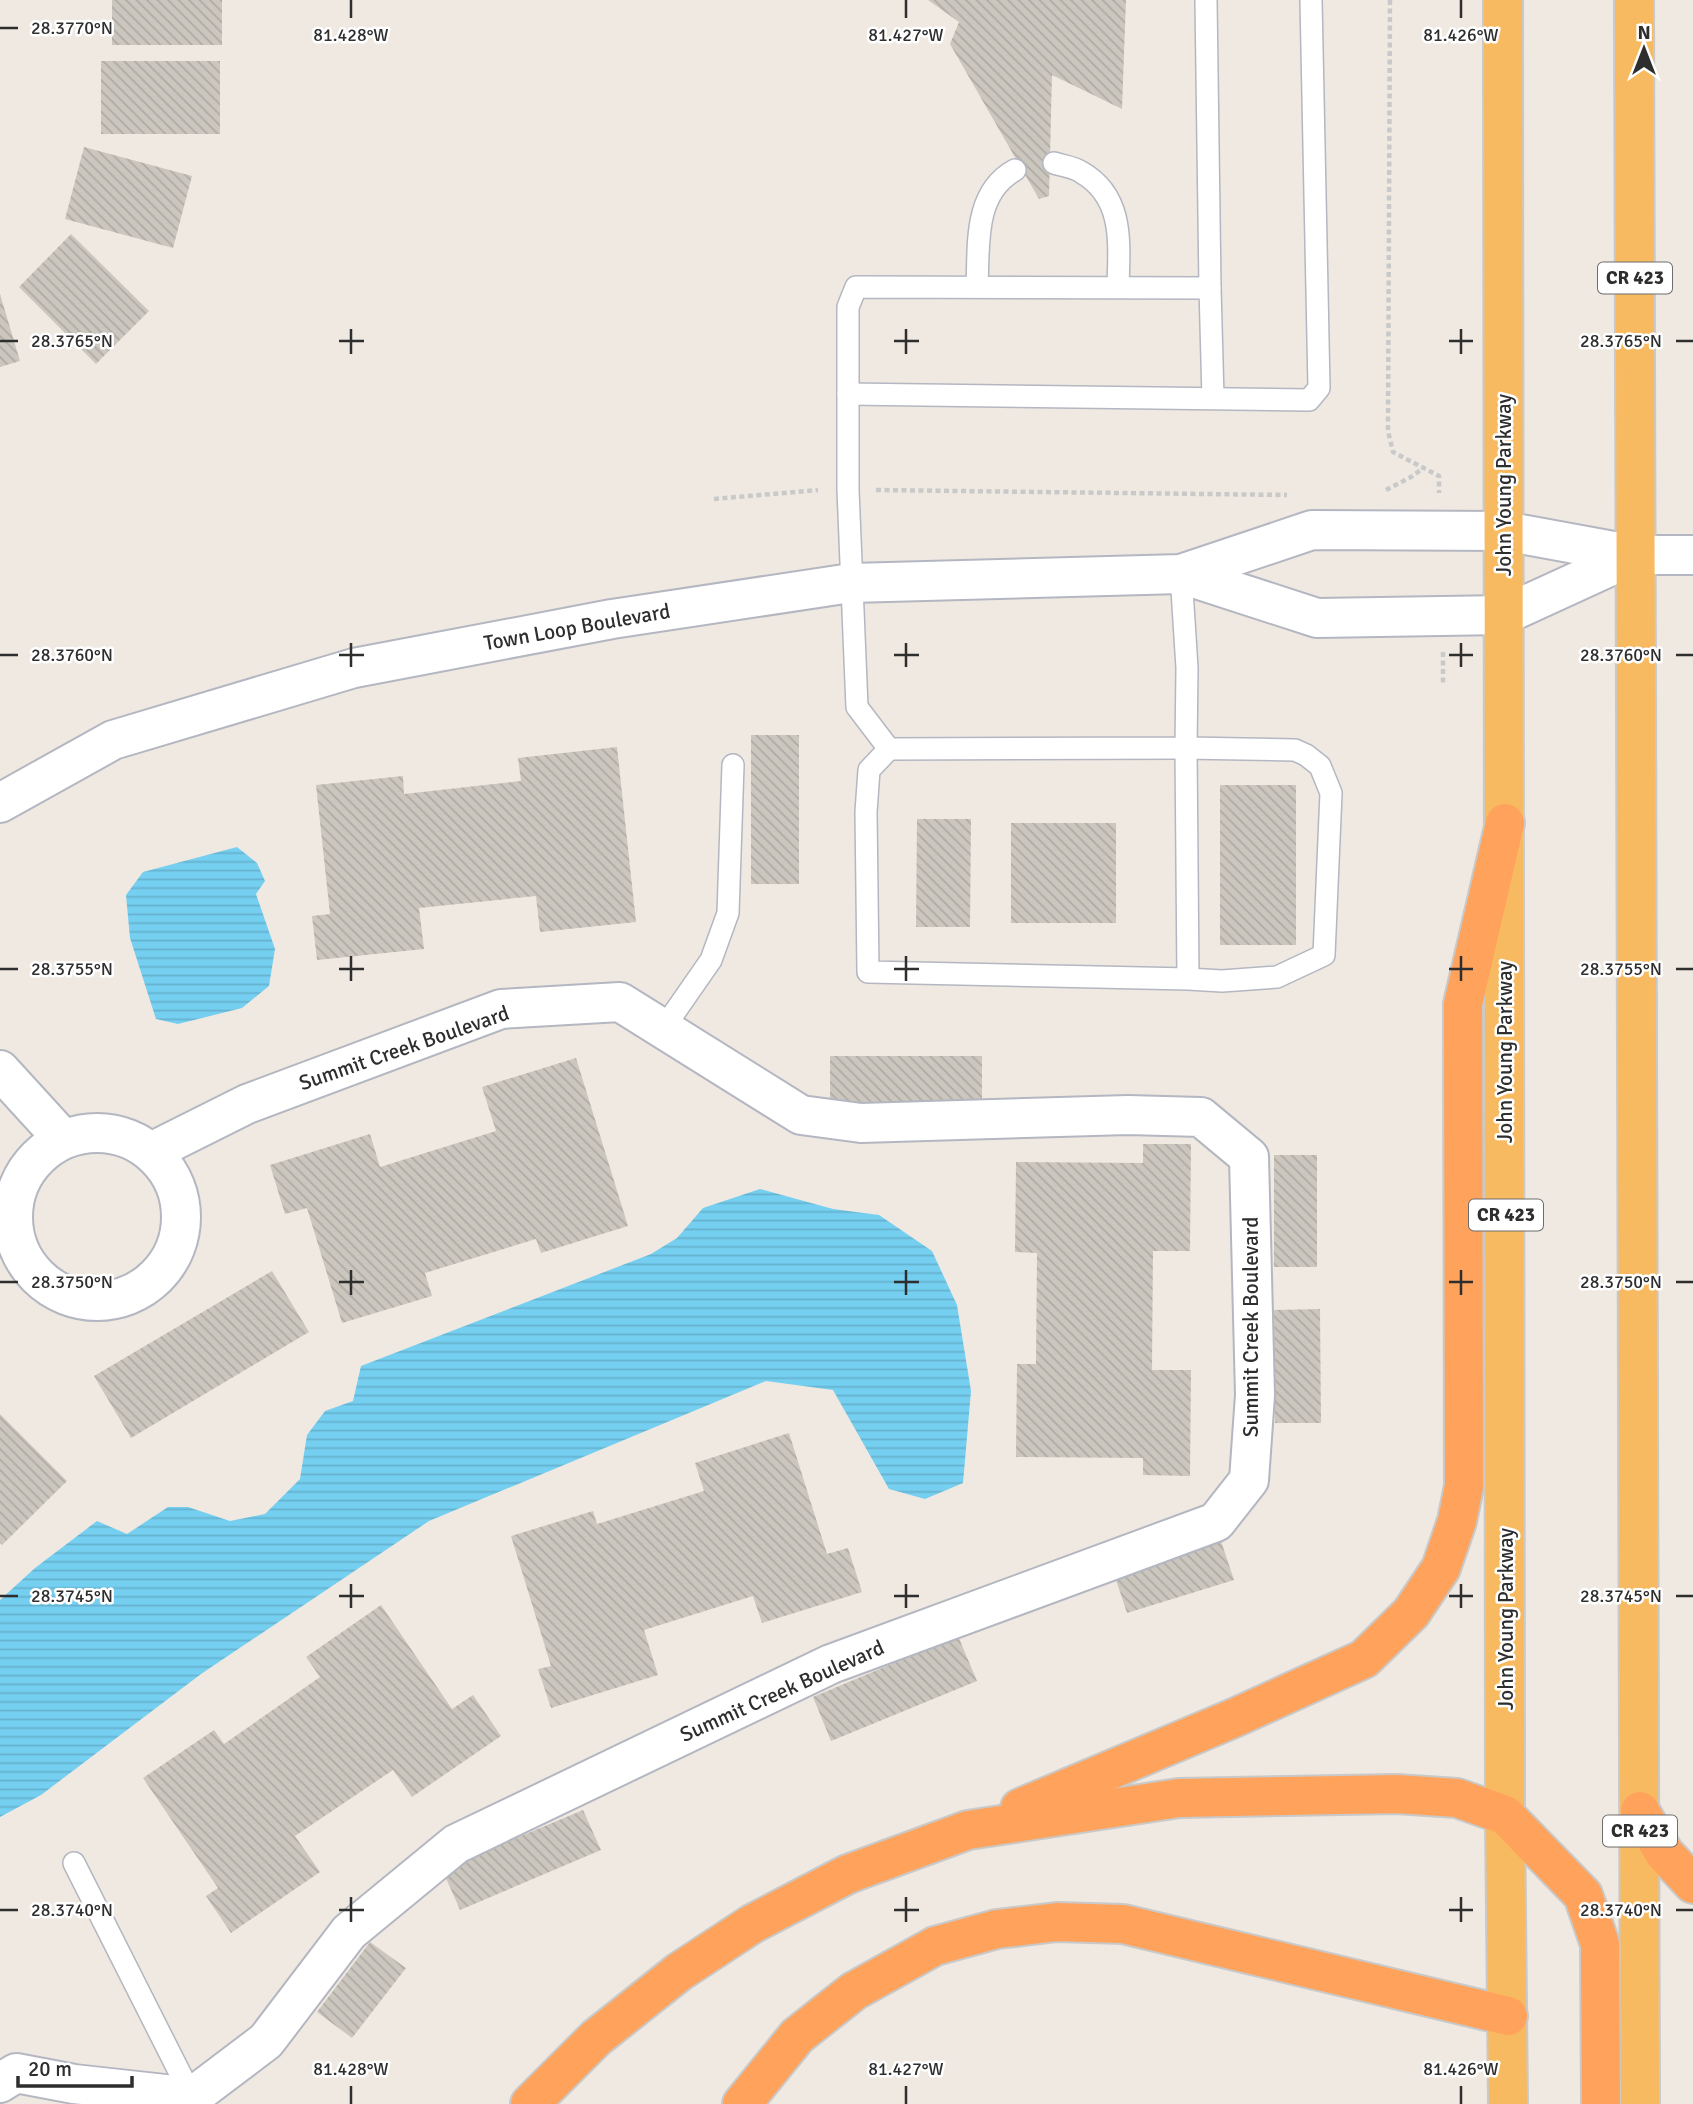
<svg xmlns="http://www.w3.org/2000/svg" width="1693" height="2104" font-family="Signika,sans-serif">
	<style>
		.water { fill: url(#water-rules) }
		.building { fill: url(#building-back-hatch) }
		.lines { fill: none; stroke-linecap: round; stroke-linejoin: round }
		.service-casing { stroke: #b4b7c1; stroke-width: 24 }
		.minor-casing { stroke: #b4b7c1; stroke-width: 42 }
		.tertiary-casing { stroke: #b4b7c1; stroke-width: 42 }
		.trunk-casing { stroke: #c9c9c9; stroke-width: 42 }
		.motorway-casing { stroke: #c9c9c9; stroke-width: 42 }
		.path { stroke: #c9c9c9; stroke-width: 4.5; stroke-dasharray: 5 3.5; stroke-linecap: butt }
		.service { stroke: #fff; stroke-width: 21 }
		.minor { stroke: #fff; stroke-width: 38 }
		.tertiary { stroke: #fff; stroke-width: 38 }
		.trunk { stroke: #f8ba60; stroke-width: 38 }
		.motorway { stroke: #ffa35c; stroke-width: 38 }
		.ticks { fill: none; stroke: #2e2e2e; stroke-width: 2.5 }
		.labels { text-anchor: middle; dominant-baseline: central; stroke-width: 5; stroke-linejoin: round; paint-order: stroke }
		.shield { fill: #fff; stroke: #6d6d6d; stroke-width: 2 }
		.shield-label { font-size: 19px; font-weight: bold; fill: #2e2e2e }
		.street-label { font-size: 21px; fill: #2e2e2e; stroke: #fff }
		.ticks-label { font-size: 18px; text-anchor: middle; fill: #2e2e2e; stroke: #fff; stroke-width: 5; stroke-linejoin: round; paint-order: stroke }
	</style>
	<defs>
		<pattern id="water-rules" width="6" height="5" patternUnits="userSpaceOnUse" patternTransform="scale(1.75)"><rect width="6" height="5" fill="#75cff0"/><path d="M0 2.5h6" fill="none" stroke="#66b2ce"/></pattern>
		<pattern id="building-back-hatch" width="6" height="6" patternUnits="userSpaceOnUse" patternTransform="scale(1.75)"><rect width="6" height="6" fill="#cbc7bf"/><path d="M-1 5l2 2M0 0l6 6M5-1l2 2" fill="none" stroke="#afaba4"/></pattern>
	</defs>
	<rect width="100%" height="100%" fill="#efe9e1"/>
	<g class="water">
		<polygon points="237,847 257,863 265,881 256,894 275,949 269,986 242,1008 178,1024 156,1019 130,938 126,895 143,872"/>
		<polygon points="760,1189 833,1209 879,1215 932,1251 957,1305 971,1391 963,1483 925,1499 889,1489 833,1390 766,1381 429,1521 201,1674 41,1795 0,1817 0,1600 35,1568 97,1521 127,1534 168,1507 188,1507 230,1521 265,1514 300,1479 307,1435 325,1411 353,1401 361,1366 651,1254 677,1238 703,1208"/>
	</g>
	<g class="building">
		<rect x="112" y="0" width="110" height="45"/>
		<polygon points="928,0 1126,0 1122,109 1052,75 1049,196 1039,199 950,44 959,22"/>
		<rect x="101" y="61" width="119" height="73"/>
		<polygon points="84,147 192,176 173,248 65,219"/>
		<polygon points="71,234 149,311 96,364 19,287"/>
		<polygon points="0,294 20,361 0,367"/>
		<rect x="751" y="735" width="48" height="149"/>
		<polygon points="617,747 636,922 540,932 536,896 419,908 424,949 317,960 312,916 330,914 316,785 403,776 404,794 521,781 518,758"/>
		<rect x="1220" y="785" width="76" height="160"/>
		<polygon points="917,819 971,819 970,927 916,927"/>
		<rect x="1011" y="823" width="105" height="100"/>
		<rect x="830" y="1056" width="152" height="47"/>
		<polygon points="576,1058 628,1226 541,1253 536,1239 425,1273 432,1296 342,1323 307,1208 285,1214 270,1165 370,1134 380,1167 496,1131 482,1087"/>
		<polygon points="1143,1144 1191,1144 1190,1251 1153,1251 1152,1370 1191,1370 1190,1476 1143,1475 1143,1458 1016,1457 1017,1364 1036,1364 1037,1253 1015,1252 1016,1162 1143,1163"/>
		<rect x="1274" y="1155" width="43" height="112"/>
		<polygon points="272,1271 309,1332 131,1438 94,1376"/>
		<polygon points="1320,1309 1321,1423 1275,1423 1274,1310"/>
		<polygon points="0,1414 67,1481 2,1545 0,1543"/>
		<polygon points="789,1433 827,1554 848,1548 862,1592 762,1623 753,1596 644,1630 658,1675 551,1708 538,1669 551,1666 511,1536 593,1511 597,1524 704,1491 695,1463"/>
		<polygon points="1220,1538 1234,1580 1127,1613 1113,1571"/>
		<polygon points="381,1605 452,1709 473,1695 501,1736 412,1797 393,1770 295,1836 320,1872 231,1933 206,1896 218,1888 143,1778 214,1730 224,1744 320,1677 306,1657"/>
		<polygon points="958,1636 977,1681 831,1741 813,1697"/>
		<polygon points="583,1810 601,1850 460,1910 442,1869"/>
		<polygon points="370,1942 406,1968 352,2038 317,2012"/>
	</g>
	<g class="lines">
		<g class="service-casing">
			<g id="service">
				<path d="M1054,163C1063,166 1074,167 1081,172C1125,197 1119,244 1118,287"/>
				<path d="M977,287C979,246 973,193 1015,170"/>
				<polyline points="1210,288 1213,398"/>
				<polyline points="848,394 1309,400 1319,388 1311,0"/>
				<polyline points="1181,574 1187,668 1186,748 889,749 857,707 848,490 848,307 856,287 1210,288 1206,0"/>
				<polyline points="889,749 869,770 866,812 868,972 1188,979 1186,748 1295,750 1306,755 1320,766 1331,793 1324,955 1277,977 1222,981 1188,979"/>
				<polyline points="663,1029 711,960 728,913 733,765"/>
				<polyline points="74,1863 192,2097"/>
			</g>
		</g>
		<g class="minor-casing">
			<g id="minor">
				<polyline points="1635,555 1693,555"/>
				<polyline points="0,1070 63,1139"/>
				<circle cx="97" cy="1217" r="84"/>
				<polyline points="0,2083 16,2073 74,2084 192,2097 266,2041 349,1932 456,1844 831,1664 1216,1522 1249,1480 1255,1395 1249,1157 1201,1117 1128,1115 861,1123 801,1115 620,1002 501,1009 247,1104 151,1152"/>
			</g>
		</g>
		<g class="tertiary-casing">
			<g id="tertiary">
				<polyline points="1181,574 1317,618 1504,615 1635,555"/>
				<polyline points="0,803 113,740 354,668 612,619 851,583 1181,574 1312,530 1504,531 1635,555"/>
			</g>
		</g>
		<g class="trunk-casing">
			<g id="trunk">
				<polyline points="1503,0 1505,1815 1508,2104"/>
				<polyline points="1634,0 1640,2104"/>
			</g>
		</g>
		<g class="motorway-casing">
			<g id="motorway">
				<polyline points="1020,1808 1234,1718 1364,1659 1411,1613 1441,1568 1457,1521 1464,1486 1463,1004 1505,823"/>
				<polyline points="1640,1811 1664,1853 1693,1884"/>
				<polyline points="530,2104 596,2038 679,1972 752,1924 848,1874 968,1830 1179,1798 1397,1794 1457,1798 1505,1815 1583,1895 1600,1944 1601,2104"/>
				<polyline points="742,2104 797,2036 854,1991 935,1946 997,1929 1057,1922 1123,1924 1508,2016"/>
			</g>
		</g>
		<g class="path">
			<polyline points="1390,0 1388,431 1393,452 1439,476 1439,493"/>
			<polyline points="876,490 1287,495"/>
			<polyline points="1386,490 1411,477 1422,469"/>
			<polyline points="714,499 818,490"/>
			<polyline points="1443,652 1443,686"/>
		</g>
		<use href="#service" class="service"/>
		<use href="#minor" class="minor"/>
		<use href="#tertiary" class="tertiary"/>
		<use href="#trunk" class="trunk"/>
		<use href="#motorway" class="motorway"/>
	</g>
	<path class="ticks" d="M351,0V18M906,0V18M1461,0V18M0,28H18M351,329V354M906,329V354M1461,329V354M0,341H18M339,341H364M894,341H919M1449,341H1473M1676,341H1693M351,643V667M906,643V667M1461,643V667M0,655H18M339,655H364M894,655H919M1449,655H1473M1676,655H1693M351,956V981M906,956V981M1461,956V981M0,969H18M339,969H364M894,969H919M1449,969H1473M1676,969H1693M351,1270V1295M906,1270V1295M1461,1270V1295M0,1282H18M339,1282H364M894,1282H919M1449,1282H1473M1676,1282H1693M351,1584V1608M906,1584V1608M1461,1584V1608M0,1596H18M339,1596H364M894,1596H919M1449,1596H1473M1676,1596H1693M351,1897V1922M906,1897V1922M1461,1897V1922M0,1910H18M339,1910H364M894,1910H919M1449,1910H1473M1676,1910H1693M351,2086V2104M906,2086V2104M1461,2086V2104"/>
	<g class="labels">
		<g class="shield">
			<rect x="1598" y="262.5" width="74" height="31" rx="5"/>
			<rect x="1469" y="1199.5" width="74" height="31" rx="5"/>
			<rect x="1603" y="1815.5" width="74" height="31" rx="5"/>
		</g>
		<g class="shield-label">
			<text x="1635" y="278">CR 423</text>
			<text x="1506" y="1215">CR 423</text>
			<text x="1640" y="1831">CR 423</text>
		</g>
		<g class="street-label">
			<text transform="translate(1504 485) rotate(-90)">John Young Parkway</text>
			<text transform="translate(577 627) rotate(-10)">Town Loop Boulevard</text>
			<text transform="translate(404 1048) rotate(-19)">Summit Creek Boulevard</text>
			<text transform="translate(1505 1052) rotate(-90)">John Young Parkway</text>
			<text transform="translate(1251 1327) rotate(-90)">Summit Creek Boulevard</text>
			<text transform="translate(1506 1619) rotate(-90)">John Young Parkway</text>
			<text transform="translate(782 1691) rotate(-24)">Summit Creek Boulevard</text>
		</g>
	</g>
	<g class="ticks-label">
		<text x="72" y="34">28.3770°N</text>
		<text x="351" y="41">81.428°W</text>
		<text x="906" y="41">81.427°W</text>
		<text x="1461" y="41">81.426°W</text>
		<text x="72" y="347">28.3765°N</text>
		<text x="1621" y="347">28.3765°N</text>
		<text x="72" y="661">28.3760°N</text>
		<text x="1621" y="661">28.3760°N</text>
		<text x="72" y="975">28.3755°N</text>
		<text x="1621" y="975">28.3755°N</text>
		<text x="72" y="1288">28.3750°N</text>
		<text x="1621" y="1288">28.3750°N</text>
		<text x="72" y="1602">28.3745°N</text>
		<text x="1621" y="1602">28.3745°N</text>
		<text x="72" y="1916">28.3740°N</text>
		<text x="1621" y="1916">28.3740°N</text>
		<text x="351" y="2075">81.428°W</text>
		<text x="906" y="2075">81.427°W</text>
		<text x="1461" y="2075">81.426°W</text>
	</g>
	<g transform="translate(1644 49)" stroke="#ffffff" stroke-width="5" paint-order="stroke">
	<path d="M0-5L12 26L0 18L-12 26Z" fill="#2e2e2e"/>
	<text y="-10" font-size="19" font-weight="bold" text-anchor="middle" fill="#2e2e2e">N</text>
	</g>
	<path d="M18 2076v10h114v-10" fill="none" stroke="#2e2e2e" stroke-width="3.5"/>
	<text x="28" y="2076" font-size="21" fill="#2e2e2e" stroke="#ffffff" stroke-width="5" paint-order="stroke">20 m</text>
</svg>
